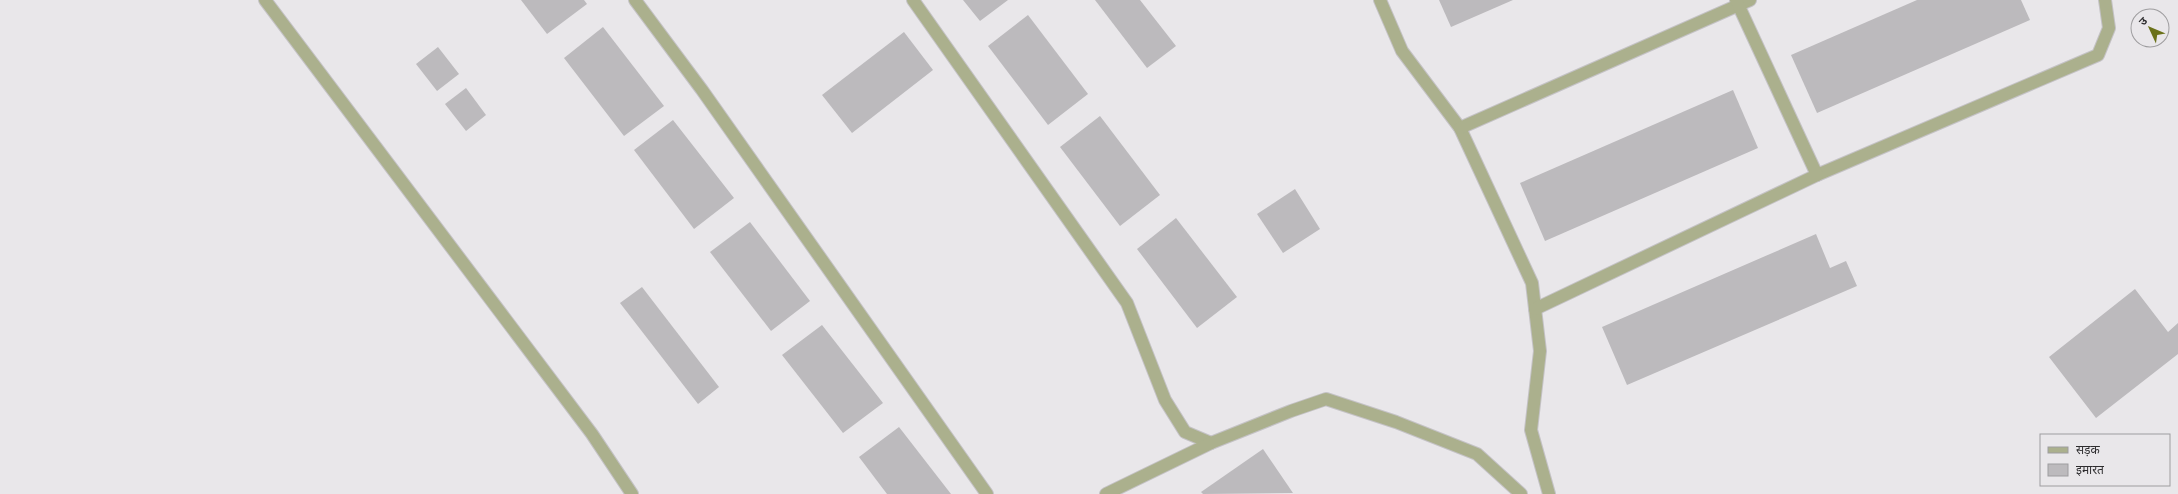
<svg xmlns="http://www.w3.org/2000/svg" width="2178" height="494" font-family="Lato,'Noto Sans Devanagari',sans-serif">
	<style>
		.building { fill: #bcbabd }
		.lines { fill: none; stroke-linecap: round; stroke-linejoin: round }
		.service-casing { stroke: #c4c2c5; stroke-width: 14 }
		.minor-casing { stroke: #c4c2c5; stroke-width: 14 }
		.service { stroke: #abb08d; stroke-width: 12 }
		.minor { stroke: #abb08d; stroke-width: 12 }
	</style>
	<rect width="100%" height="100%" fill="#e9e7ea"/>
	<g class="building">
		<polygon points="521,0 584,0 587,4 547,34"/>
		<polygon points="963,0 1008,0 980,21"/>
		<polygon points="1095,0 1140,0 1176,46 1147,68"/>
		<polygon points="1439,0 1513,0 1451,27"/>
		<polygon points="1917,0 2021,0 2030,20 1817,113 1791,55"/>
		<polygon points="1028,15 1088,94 1048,125 988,46"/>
		<polygon points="603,27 664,106 624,136 564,58"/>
		<polygon points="904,32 933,70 852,133 822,95"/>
		<polygon points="438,47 459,74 437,91 416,64"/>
		<polygon points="466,88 486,115 466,131 445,104"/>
		<polygon points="1733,90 1758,148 1545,241 1520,183"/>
		<polygon points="1100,116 1160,195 1120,226 1060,147"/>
		<polygon points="673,120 734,198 694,229 634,150"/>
		<polygon points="1295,189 1320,229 1283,253 1257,214"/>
		<polygon points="1176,218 1237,297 1197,328 1137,249"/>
		<polygon points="750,222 810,301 771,331 710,252"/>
		<polygon points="1816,234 1830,268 1846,261 1857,286 1627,385 1602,327"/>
		<polygon points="642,287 719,387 698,404 620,303"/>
		<polygon points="2135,289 2168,332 2178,323 2178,354 2096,418 2049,357"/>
		<polygon points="822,325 883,403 843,433 782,355"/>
		<polygon points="899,427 951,494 887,494 859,457"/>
		<polygon points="1263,449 1293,493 1203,494 1201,492"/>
	</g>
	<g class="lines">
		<g class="service-casing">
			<g id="service">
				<polyline points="635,0 702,90 987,494"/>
				<polyline points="913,0 1127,303 1165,400 1185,432 1211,443"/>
				<polyline points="1380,0 1402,51 1460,128 1532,283 1540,351 1531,430 1549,494"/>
				<polyline points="1460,128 1750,0"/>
				<polyline points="1817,175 2098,55 2109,28 2105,0"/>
				<polyline points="1535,309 1817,175 1736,0"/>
				<polyline points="1106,494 1211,443 1291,411 1326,399 1396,422 1477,454 1521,494"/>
			</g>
		</g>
		<g class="minor-casing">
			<polyline id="minor" points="265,0 592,434 632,494"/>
		</g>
		<use href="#service" class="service"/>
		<use href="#minor" class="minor"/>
	</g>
	<rect x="2040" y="434" width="130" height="52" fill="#e9e7ea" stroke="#9e9d9f"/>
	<rect x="2048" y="447" width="20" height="6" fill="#abb08d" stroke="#9e9d9f"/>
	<text x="2076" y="454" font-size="12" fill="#2e2d2f">सड़क</text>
	<rect x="2048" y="464" width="20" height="12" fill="#bcbabd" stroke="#9e9d9f"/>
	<text x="2076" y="474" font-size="12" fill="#2e2d2f">इमारत</text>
	<g transform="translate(2150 28) rotate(314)"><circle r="19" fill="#e9e7ea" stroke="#9e9d9f"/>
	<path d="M0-3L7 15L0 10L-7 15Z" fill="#6a7119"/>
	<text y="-6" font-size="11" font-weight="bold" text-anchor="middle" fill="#2e2d2f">उ</text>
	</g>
</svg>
